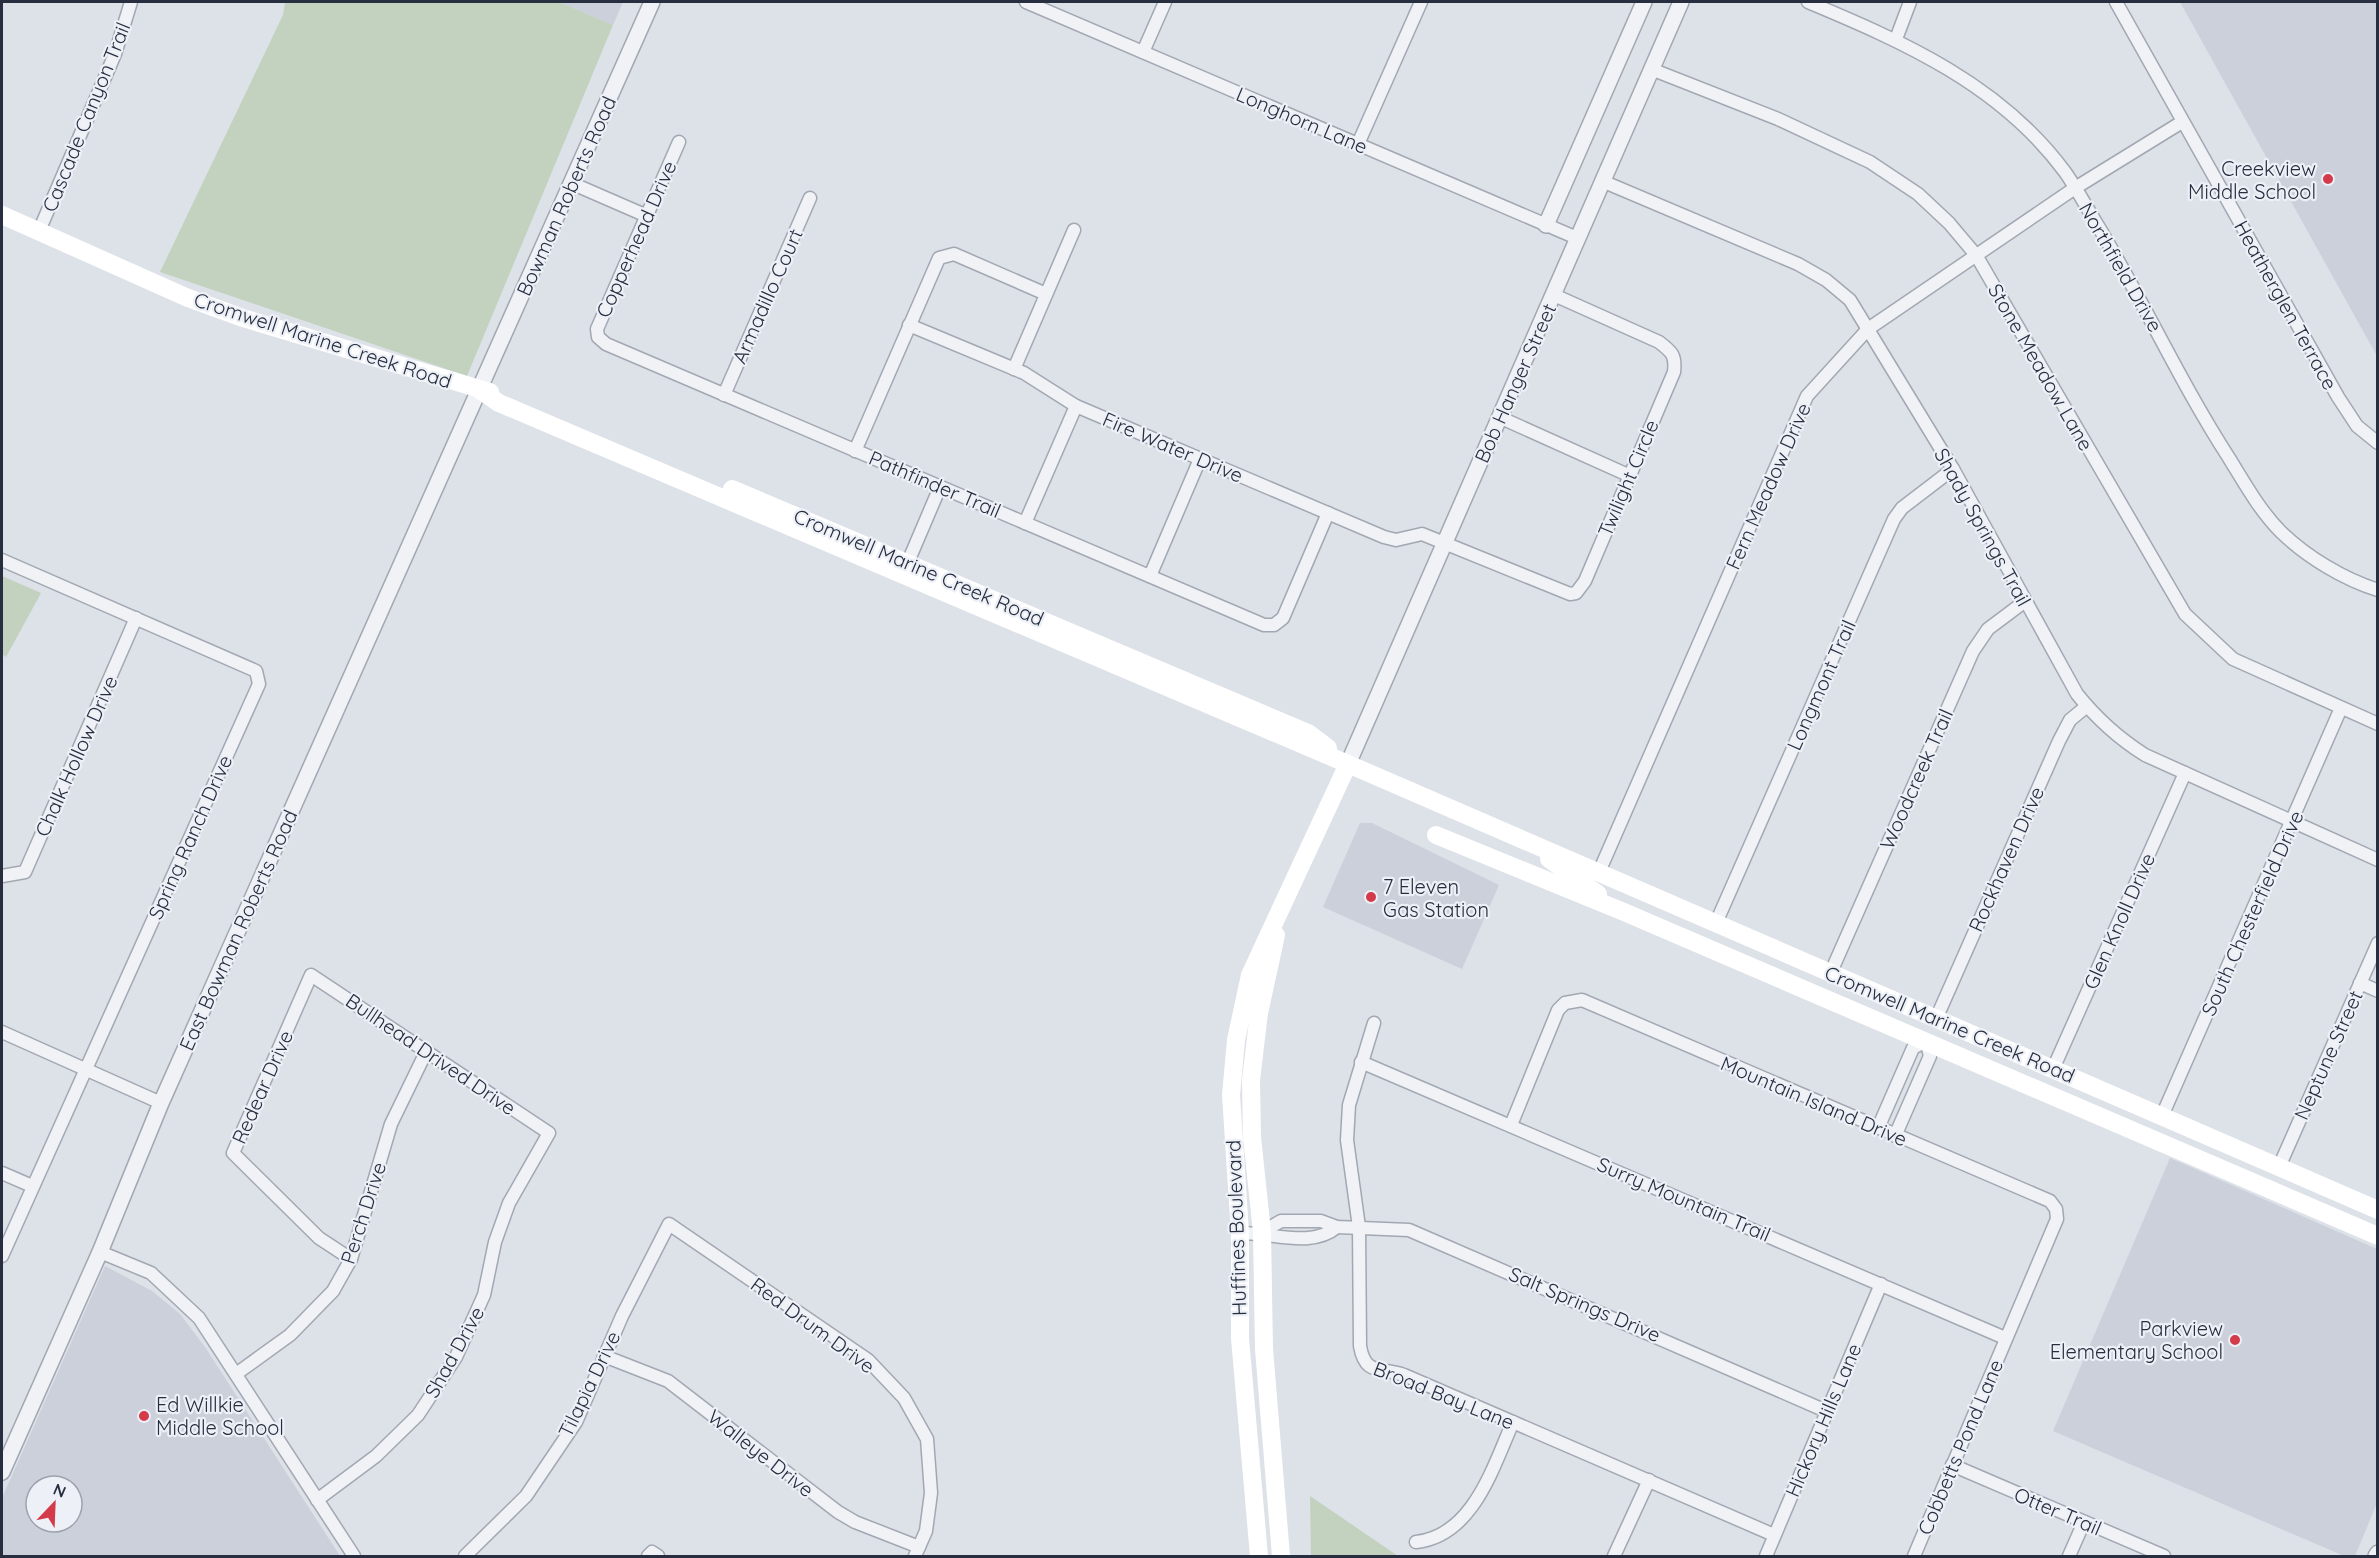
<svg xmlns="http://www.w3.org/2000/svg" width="2379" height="1558" font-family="Quicksand,sans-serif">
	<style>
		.built { fill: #cbd0da; fill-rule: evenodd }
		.green { fill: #c2d2be }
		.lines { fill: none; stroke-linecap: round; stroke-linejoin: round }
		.minor-casing { stroke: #a2a8b2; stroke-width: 15 }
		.tertiary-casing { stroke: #a2a8b2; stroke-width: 18 }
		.minor { stroke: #f0f2f6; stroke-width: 12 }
		.tertiary { stroke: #f0f2f6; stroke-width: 15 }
		.secondary { stroke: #fff; stroke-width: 18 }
		.poi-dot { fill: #d43b4a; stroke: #edf0f6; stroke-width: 2 }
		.labels { text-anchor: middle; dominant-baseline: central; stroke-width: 4.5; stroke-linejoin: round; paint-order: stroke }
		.street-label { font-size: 20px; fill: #262e3f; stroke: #edf0f6 }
		.poi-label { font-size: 20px; fill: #262e3f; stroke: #edf0f6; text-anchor: end }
	</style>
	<rect width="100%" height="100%" fill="#dde1e8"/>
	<g class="built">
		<polygon points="559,2 623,2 613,25"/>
		<polygon points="2180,2 2377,2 2377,356"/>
		<polygon points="1360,823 1372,823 1499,885 1462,969 1323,907"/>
		<polygon points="2170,1158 2377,1249 2377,1503 2355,1556 2344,1556 2053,1431"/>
		<path d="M105,1266L152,1291L180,1314L205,1347L340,1556H2V1498ZM36,1486H72V1522H36Z"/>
	</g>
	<g class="green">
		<polygon points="285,2 559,2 613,25 467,376 160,272 283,15"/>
		<polygon points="2,576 41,593 6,657 2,654"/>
		<polygon points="1310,1496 1398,1556 1311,1555"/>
	</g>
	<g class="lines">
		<g class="minor-casing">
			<g id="minor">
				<polyline points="1026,2 1577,238"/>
				<path d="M1808,2C1904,42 2001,85 2065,172C2077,189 2087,208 2098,226C2144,302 2181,384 2229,458C2245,484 2260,511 2281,532C2307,557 2343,579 2378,590"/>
				<polyline points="2116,2 2338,397 2357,426 2378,443"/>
				<polyline points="1896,39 1910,2"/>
				<polyline points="1143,52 1165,2"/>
				<polyline points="1651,69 1778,119 1870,162 1918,194 1949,223 1976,255 2185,614 2233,659 2378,724"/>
				<polyline points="679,142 597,329 598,337 606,344 1264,625 1274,625 1283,618 1328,513"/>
				<polyline points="1358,144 1421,2"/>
				<path d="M1602,181L1798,264L1826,280L1850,300L1953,469L2077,694C2097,719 2118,738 2145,755L2378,860"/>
				<polyline points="571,183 647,216"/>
				<polyline points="39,231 115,54 131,2"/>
				<path d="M909,325L1024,373L1076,406L1384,537L1396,540L1422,534L1570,594L1576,593L1585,581L1674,372C1676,355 1672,352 1659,342L1554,295"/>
				<polyline points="1014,369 1074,230"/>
				<polyline points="724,395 810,198"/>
				<polyline points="1499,417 1628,475"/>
				<polyline points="855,451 939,258 954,254 1046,294"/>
				<polyline points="1025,523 1076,406"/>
				<polyline points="2,560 256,671 259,684 2,1256"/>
				<polyline points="908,562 940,487"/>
				<polyline points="1150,576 1200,459"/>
				<polyline points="1599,872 1807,396 1868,329 2075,188 2182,122"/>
				<polyline points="2,876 25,872 136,618"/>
				<polyline points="1716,923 1894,519 1902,508 1953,469"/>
				<polyline points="1831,972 1973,651 1988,629 2024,602"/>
				<polyline points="2360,983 2378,991"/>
				<polyline points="1936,1019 2059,741 2070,720 2087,706"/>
				<path d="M1374,1023L1349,1105L1347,1140L1359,1227L1360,1346C1365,1376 1381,1367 1404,1375L1774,1535"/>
				<polyline points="2,1032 161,1103"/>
				<polyline points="1361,1062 2005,1338"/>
				<polyline points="2053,1069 2185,773"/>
				<polyline points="2162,1116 2341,708"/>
				<polyline points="1511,1125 1558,1010 1565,1003 1582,1000 2050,1201 2056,1209 2057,1219 1914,1556"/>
				<polyline points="1878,1128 1913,1048 1926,1041 1930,1056 1895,1136"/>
				<polyline points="2279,1167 2378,943"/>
				<polyline points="2,1173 32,1186"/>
				<polyline points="1262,1232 1281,1221 1321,1221 1337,1227 1409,1230 1826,1411"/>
				<path d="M1240,1233C1271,1232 1311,1249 1337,1227"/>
				<polyline points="100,1252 151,1273 199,1318 354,1556"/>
				<polyline points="604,1356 668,1381 838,1512 855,1522 919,1547"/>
				<polyline points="236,1374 290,1335 333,1291 351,1259 391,1124 427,1050"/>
				<polyline points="1952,1465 2164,1556"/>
				<polyline points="317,1500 376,1456 418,1415 456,1357 484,1295 495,1242 509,1203 549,1133 311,975 233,1153 319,1238 351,1259"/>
				<path d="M1416,1542C1473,1536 1493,1467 1513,1422"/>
				<polyline points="465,1556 526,1496 576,1422 622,1316 669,1224 868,1360 904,1398 927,1439 931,1493 926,1531 915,1556"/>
				<polyline points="648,1556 652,1552 658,1556"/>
				<polyline points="1614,1556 1649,1480"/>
				<polyline points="1766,1556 1881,1284"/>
				<polyline points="2069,1556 2084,1522"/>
			</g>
		</g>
		<g class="tertiary-casing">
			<g id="tertiary">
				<polyline points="1546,225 1644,2"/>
				<polyline points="1348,764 1681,2"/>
				<polyline points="2,1472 100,1252 161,1103 652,2"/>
				<polyline points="2376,1556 2378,1553"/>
			</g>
		</g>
		<use href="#minor" class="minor"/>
		<use href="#tertiary" class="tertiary"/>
		<g class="secondary">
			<polyline points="2,215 188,298 243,318 490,392"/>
			<polyline points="480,390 499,403 1348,764 2378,1210"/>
			<polyline points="732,489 1308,733 1328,748"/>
			<polyline points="1436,835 1624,912 2378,1236"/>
			<polyline points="1549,859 1598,894"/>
			<polyline points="1276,935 1259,1013 1251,1080 1252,1137 1262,1232 1264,1349 1281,1556"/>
			<polyline points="1259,1556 1240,1338 1240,1233 1231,1095 1236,1040 1250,975 1348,764"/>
		</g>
	</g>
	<g class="poi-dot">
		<circle cx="2328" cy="179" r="6"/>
		<circle cx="1371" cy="897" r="6"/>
		<circle cx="2235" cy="1340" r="6"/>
		<circle cx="144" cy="1416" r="6"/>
	</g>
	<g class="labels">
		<g class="street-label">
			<text transform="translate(86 117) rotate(-68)">Cascade Canyon Trail</text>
			<text transform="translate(1302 120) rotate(23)">Longhorn Lane</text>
			<text transform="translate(566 196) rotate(-66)">Bowman Roberts Road</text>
			<text transform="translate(636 239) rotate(-66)">Copperhead Drive</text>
			<text transform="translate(2121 267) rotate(60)">Northfield Drive</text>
			<text transform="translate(767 296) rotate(-66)">Armadillo Court</text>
			<text transform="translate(2286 305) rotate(61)">Heatherglen Terrace</text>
			<text transform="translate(323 340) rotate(18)">Cromwell Marine Creek Road</text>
			<text transform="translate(2041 367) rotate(60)">Stone Meadow Lane</text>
			<text transform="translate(1515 383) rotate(-66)">Bob Hanger Street</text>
			<text transform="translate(1173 447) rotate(23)">Fire Water Drive</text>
			<text transform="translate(1628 478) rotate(-67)">Twilight Circle</text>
			<text transform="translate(935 484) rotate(23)">Pathfinder Trail</text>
			<text transform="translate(1768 486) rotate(-66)">Fern Meadow Drive</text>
			<text transform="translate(1983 527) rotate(61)">Shady Springs Trail</text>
			<text transform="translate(919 567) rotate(23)">Cromwell Marine Creek Road</text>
			<text transform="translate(1821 685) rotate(-66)">Longmont Trail</text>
			<text transform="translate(76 756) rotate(-66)">Chalk Hollow Drive</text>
			<text transform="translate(1916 779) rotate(-66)">Woodcreek Trail</text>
			<text transform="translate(190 837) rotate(-66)">Spring Ranch Drive</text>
			<text transform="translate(2006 859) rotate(-66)">Rockhaven Drive</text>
			<text transform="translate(2252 913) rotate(-66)">South Chesterfield Drive</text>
			<text transform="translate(2119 921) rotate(-66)">Glen Knoll Drive</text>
			<text transform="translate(238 930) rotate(-66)">East Bowman Roberts Road</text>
			<text transform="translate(1950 1024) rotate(23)">Cromwell Marine Creek Road</text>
			<text transform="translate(431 1054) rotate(34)">Bullhead Drived Drive</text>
			<text transform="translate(2328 1055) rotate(-66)">Neptune Street</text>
			<text transform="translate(262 1087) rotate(-66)">Redear Drive</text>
			<text transform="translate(1814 1101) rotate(23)">Mountain Island Drive</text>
			<text transform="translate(1684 1199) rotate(23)">Surry Mountain Trail</text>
			<text transform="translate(363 1213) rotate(-72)">Perch Drive</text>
			<text transform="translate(1236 1228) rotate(-92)">Huffines Boulevard</text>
			<text transform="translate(1585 1304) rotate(23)">Salt Springs Drive</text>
			<text transform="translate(813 1325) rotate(36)">Red Drum Drive</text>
			<text transform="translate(454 1352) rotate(-61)">Shad Drive</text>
			<text transform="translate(589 1384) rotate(-64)">Tilapia Drive</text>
			<text transform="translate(1444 1395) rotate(22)">Broad Bay Lane</text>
			<text transform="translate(1823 1420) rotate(-67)">Hickory Hills Lane</text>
			<text transform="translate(1960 1447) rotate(-67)">Cobbetts Pond Lane</text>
			<text transform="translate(761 1453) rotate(38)">Walleye Drive</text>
			<text transform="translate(2058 1511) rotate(23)">Otter Trail</text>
		</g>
		<g class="poi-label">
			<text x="2316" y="168">Creekview<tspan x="2316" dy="23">Middle School</tspan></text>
			<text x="1383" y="886" text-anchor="start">7 Eleven<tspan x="1383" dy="23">Gas Station</tspan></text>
			<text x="2223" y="1328">Parkview<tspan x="2223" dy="23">Elementary School</tspan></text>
			<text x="156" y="1404" text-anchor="start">Ed Willkie<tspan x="156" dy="23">Middle School</tspan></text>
		</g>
	</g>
	<rect width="2379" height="1558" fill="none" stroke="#262e3f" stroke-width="6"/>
	<g transform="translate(54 1504) rotate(23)"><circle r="28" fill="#edf0f6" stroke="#9da2ad" stroke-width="1.5"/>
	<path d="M0-4.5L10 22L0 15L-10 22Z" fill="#d43b4a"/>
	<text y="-9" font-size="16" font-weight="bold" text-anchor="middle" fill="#262e3f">N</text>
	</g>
</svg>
